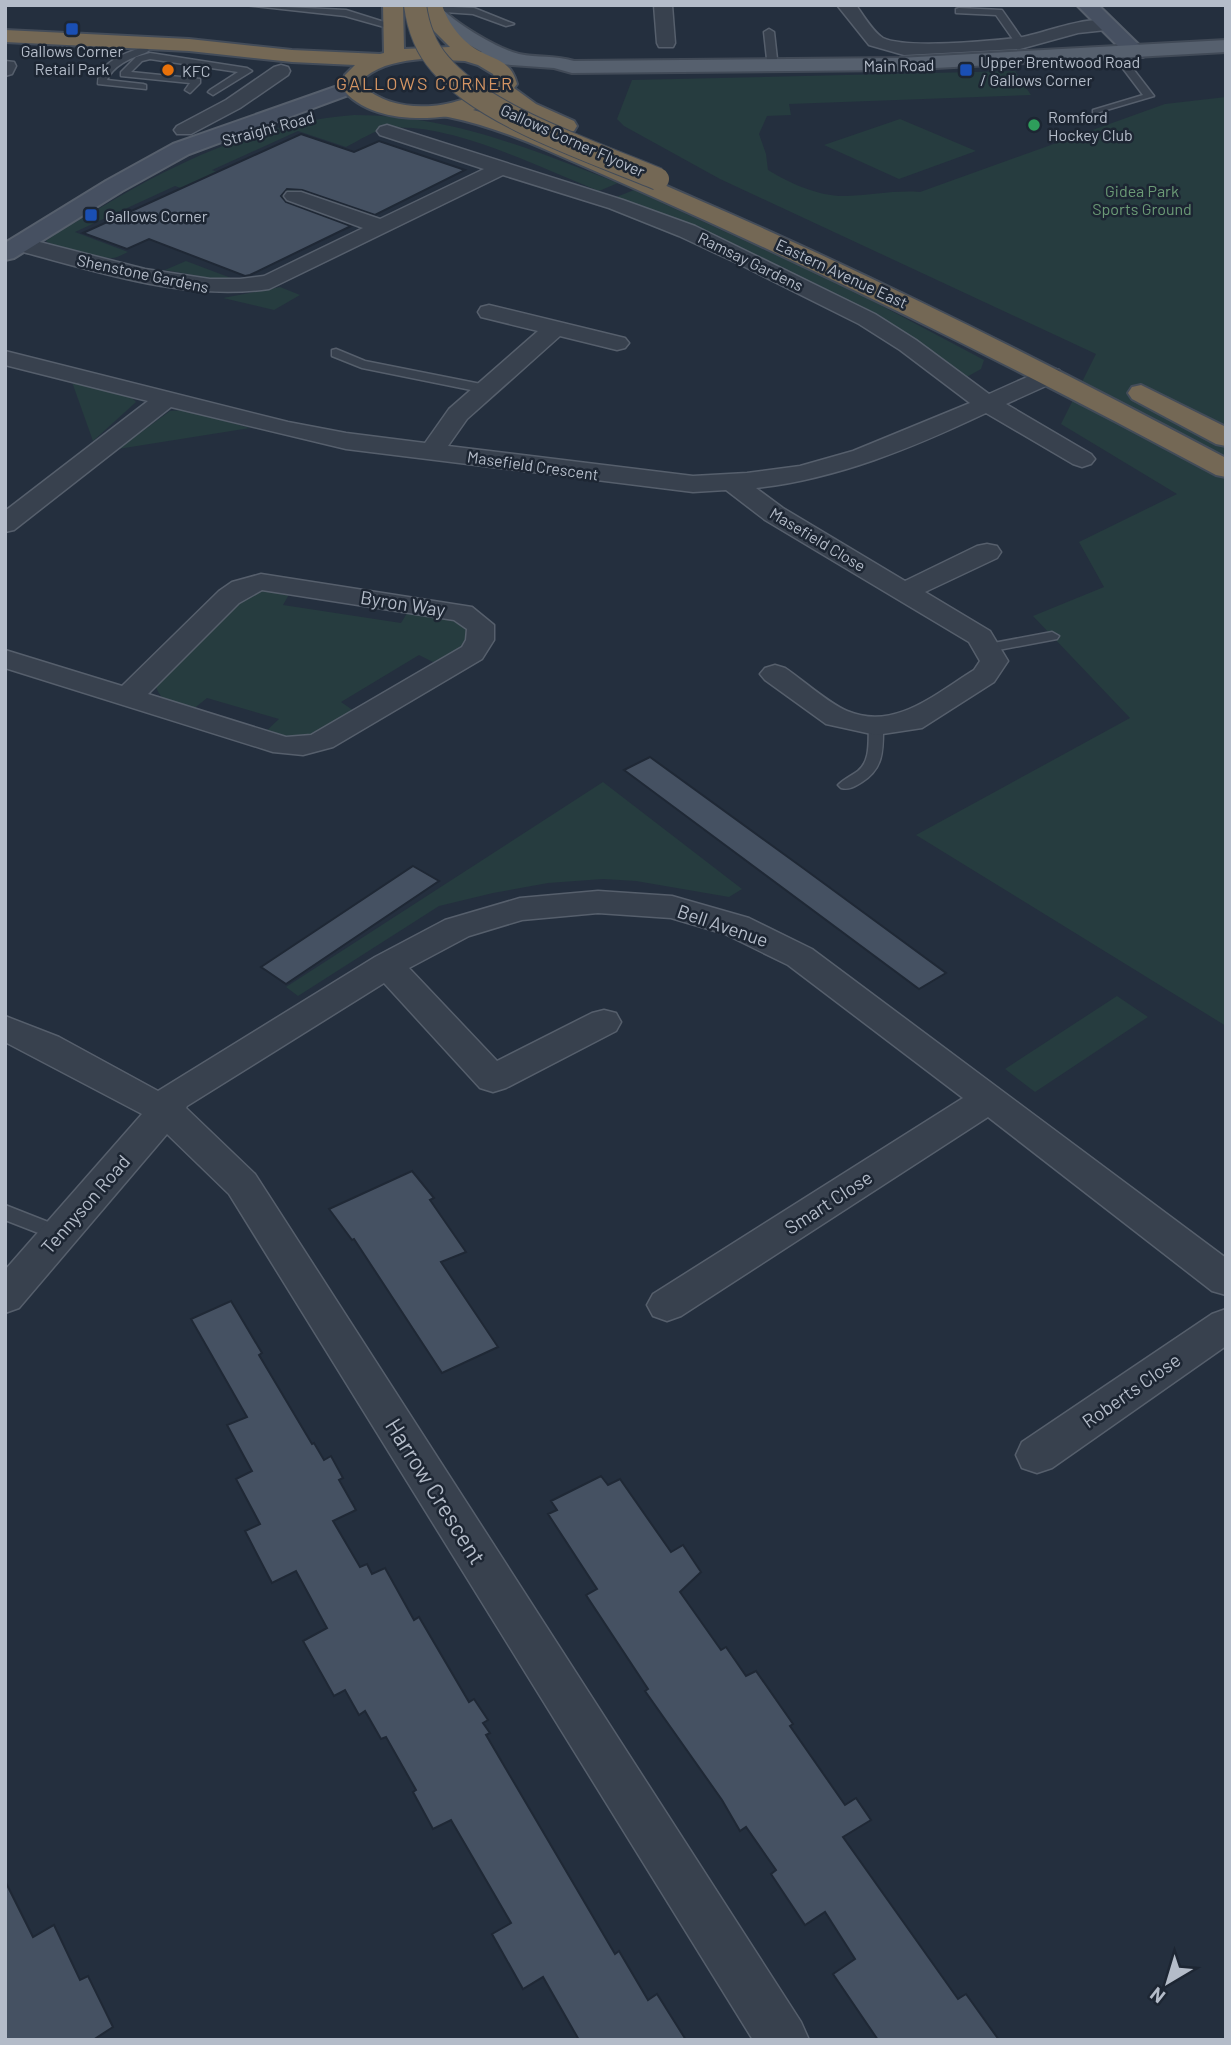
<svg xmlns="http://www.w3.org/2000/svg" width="1231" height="2045" font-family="Barlow,sans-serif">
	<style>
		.green { fill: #263c3f }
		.building { fill: #455162; stroke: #1f2835; stroke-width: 2 }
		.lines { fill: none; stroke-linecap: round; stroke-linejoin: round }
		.lane-casing { stroke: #565f6c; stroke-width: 3 }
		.street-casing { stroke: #565f6c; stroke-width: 3 }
		.secondary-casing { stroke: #565f6c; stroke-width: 4 }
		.primary-casing { stroke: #414a57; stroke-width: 4 }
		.highway-casing { stroke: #434c59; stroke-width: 4 }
		.lane { fill: #38414e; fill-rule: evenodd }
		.street { fill: #38414e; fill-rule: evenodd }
		.secondary { fill: #465061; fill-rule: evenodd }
		.primary { fill: #56606e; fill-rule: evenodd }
		.highway { fill: #746855; fill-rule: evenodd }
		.highway-bridge-casing { stroke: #434c59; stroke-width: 24; stroke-linecap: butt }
		.highway-bridge { stroke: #746855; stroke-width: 22 }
		.transit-dot { fill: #1a4fb4; stroke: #1d2633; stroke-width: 2.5 }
		.food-dot { fill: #e8710a; stroke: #1d2633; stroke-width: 2.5 }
		.leisure-dot { fill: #2e9e5b; stroke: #1d2633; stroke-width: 2.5 }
		.labels { text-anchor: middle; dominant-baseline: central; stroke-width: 5; stroke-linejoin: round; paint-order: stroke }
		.far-poi-label { font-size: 16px; fill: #b4bcc9; stroke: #1d2633; text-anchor: start }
		.far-street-label { font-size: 16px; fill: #b4bcc9; stroke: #1d2633 }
		.far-park-label { font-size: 16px; fill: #6b9a76; stroke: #1d2633 }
		.far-neighbourhood-label { font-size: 18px; letter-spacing: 2px; fill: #d59563; stroke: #1d2633 }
		.street-label { font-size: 19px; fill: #b4bcc9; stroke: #1d2633 }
		.near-street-label { font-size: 23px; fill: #b4bcc9; stroke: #1d2633 }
	</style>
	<rect width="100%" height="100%" fill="#242f3e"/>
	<g class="green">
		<path d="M1015,71L1031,95L789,104L791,115L767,116L759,134L766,154L768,170C791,184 820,197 847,196C872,195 895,190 920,192L1165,104L1226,97V1026L916,835L1130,718L1033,616L1104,587L1079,542L1177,494L1061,424L1096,354L720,179L624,126L617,119L632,80Z"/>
		<path d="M354,115C451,115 530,149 618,183L599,191C541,168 452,123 390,128C376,129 358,141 346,147L298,131L212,170L262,189L284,179L310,189L281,203L228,205L175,186L75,232L128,252C123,254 117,258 112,258C100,258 54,248 46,241C66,226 89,215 110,202C187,157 265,122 354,115Z"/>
		<polygon points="900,119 976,151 899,179 824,145"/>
		<polygon points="634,190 850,289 984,360 981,369 965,378 614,198"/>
		<polygon points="186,261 239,281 233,282 165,270"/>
		<polygon points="280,287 300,295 274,310 223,298"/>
		<polygon points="72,382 131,397 136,402 93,441"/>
		<polygon points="185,410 250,428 118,449 170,411"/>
		<path d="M266,588L291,591L283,605L401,623L409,610L459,620L468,627L467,645L439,665L419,655L341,702L357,713L303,740L264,733L279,719L207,698L192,710C177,706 162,704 156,687L233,603Z"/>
		<polygon points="603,782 742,889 729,897 636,881 603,879 548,883 493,893 439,906 298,996 286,987"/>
		<polygon points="1117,996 1148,1017 1035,1092 1005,1069"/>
	</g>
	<g class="building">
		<polygon points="301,134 354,152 379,141 465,170 375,215 302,190 287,189 281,196 286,202 351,226 250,275 245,276 149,239 127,249 83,233"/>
		<polygon points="650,757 803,868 946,973 919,989 624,770"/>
		<polygon points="413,866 439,881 286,984 261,967"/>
		<polygon points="412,1171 434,1198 430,1200 466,1252 441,1262 498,1347 442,1373 354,1239 352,1240 329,1209"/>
		<polygon points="231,1301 262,1353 259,1355 312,1444 314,1443 324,1460 331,1456 343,1478 339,1480 356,1510 333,1521 360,1567 367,1564 372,1574 385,1568 414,1620 419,1617 469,1702 474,1699 488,1720 483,1723 490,1733 486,1735 615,1954 619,1951 648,2000 657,1994 686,2040 579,2040 543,1977 523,1989 492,1934 511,1923 451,1820 433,1829 413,1792 416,1790 386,1737 381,1739 365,1711 359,1715 345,1690 334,1696 303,1641 327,1628 296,1571 272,1583 245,1531 260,1524 236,1479 252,1471 227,1425 247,1417 191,1319"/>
		<polygon points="601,1476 608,1485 620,1479 671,1552 683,1545 701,1572 680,1592 721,1650 726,1647 746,1676 756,1671 793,1724 790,1726 845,1805 856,1798 871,1820 843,1837 958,1999 966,1994 999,2040 878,2040 833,1974 855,1959 825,1912 805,1925 771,1874 776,1870 746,1827 740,1831 722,1800 645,1691 648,1689 586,1595 597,1589 548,1514 557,1510 551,1501"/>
		<polygon points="5,1881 33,1937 54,1925 80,1980 88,1976 113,2027 93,2040 5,2040"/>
	</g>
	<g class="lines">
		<g class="lane-casing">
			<g id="lane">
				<polygon points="244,5 346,10 400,27 395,30 345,16"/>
				<polygon points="432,6 474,8 514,24 506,26 473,14 429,11 429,7"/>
				<polygon points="959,8 1002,10 1025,43 1017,45 996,15 956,13 956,9"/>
				<polygon points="769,29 774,32 778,68 773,71 768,68 764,32"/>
				<path d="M144,47L149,50L147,52C132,58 114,64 107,80L143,84L146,85V89L98,84C97,63 127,52 144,47Z"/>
				<polygon points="1114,52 1120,52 1154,96 1093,114 1093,110 1143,95 1112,54"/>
				<polygon points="150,53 247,68 252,71 213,95 208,92 210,90 238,72 150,59 142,61 131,72 200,79 200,83 190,93 185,90 190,83 121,76 121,72 136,57"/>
				<polygon points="336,349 365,361 486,385 492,389 486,393 362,368 332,356 332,350"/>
				<polygon points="1052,632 1059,636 1057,639 988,652 981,648 988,644"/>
				<path d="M876,722L883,726C883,750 884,768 862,782C854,787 849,790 841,788L838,785C844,779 851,776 858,771C871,760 868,742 869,726Z"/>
				<polygon points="5,1205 66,1229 69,1234 66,1239 59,1241 5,1220"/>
			</g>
		</g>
		<g class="street-casing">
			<g id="street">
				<polygon points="654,5 672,5 675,43 673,47 659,47 657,43"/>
				<path d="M837,5H856C863,15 873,32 883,38C906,49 989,41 1017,38C1037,36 1101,9 1115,25L1106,30L1078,33L1020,49L904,55L869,45Z"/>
				<polygon points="5,61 14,62 16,66 12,74 5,76"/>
				<polygon points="281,65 288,67 290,71 288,75 240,108 191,134 177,134 174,130 177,126 226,100 274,67"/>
				<path d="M387,125L623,200L695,226L875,314L916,340L989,394L1043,370L1051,368L1059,370L1063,375L1059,380L1006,404L1091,454L1095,459L1091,464L1082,467L1073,464L986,413C912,448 837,479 756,488L783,508L905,581L977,546L987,544L997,546L1001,552L997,558L925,592L990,631L1008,661L994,682L922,728L876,735L826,724L765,680L760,674L765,668L775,665L785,668C803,680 828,703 847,711C895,731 935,694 974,670L980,661L969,642L765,520L726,490L693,492L346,449L171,407L14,530L5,532V511L148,401L5,365V351L288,422L346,433L425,443L449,409L538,331L481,317L478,312L481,307L489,305L625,338L629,343L625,348L617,350L560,336L467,419L448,446L693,476L747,473L800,466L853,451L970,403L900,350L859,324L739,264L679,236L609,208L503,175L269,289C181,301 96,271 12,249L9,244L12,239L20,237L145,269L210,279H240L264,276L363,228L287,200L284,196L287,192H301L380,219L484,169L380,135L377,131L380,127Z"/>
				<path d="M261,574L472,607L494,625V640L482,659L333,747L303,755L273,752L5,668V650L122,686L219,591L232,582ZM262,590L454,620L467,629L466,640L462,647L311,735L286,737L148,694L239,603Z"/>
				<polygon points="598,891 672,896 749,918 812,949 1226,1258 1226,1295 1212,1291 988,1117 681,1316 667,1321 653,1316 647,1305 653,1294 963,1098 788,965 725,934 671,918 598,913 522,920 469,936 409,968 497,1061 592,1013 604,1010 616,1013 621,1022 616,1031 506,1088 493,1092 480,1088 384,983 187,1106 186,1108 255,1174 801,2022 809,2040 753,2040 229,1194 167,1134 19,1308 5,1313 5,1270 142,1114 5,1042 5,1016 59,1037 158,1091 375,957 445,920 520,898"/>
				<polygon points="1226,1309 1226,1346 1052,1468 1037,1473 1022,1468 1016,1455 1022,1442 1212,1314"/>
			</g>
		</g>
		<g class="secondary-casing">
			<g id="secondary">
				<polygon points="1077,5 1098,5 1143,49 1146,53 1143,57 1129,57"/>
				<polygon points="352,81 359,83 363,87 359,91 189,154 122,191 14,258 5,260 5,243 106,181 173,144"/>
			</g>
		</g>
		<g class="primary-casing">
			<path id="primary" d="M425,5H439C452,22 498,49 519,54C537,58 555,55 574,61L899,58L1226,40V52L899,70L572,73L554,68L470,62L467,58L470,54L482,52L439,28L422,9Z"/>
		</g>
		<g class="highway-casing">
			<g id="highway">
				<path d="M383,5H403L404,49L450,47L429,26L422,5H442C448,24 463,43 481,52C499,61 511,62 517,84L514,88L536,104L574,121L577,126L574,131C552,136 518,112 501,99L473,110C550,129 622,167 694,198C875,276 1051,365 1226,458V477L1216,475C998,357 776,249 549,151C517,137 483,124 448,117C441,116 435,118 427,118C397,119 360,113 341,87L345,75L355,65L292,62L189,51L5,42V30L189,39L292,50L380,54L384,53ZM422,59L465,61L478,65L493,74L495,82C461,110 396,117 363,86L365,77C382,64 401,61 422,59Z"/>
				<polygon points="1141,385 1226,427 1226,446 1216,444 1132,399 1128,393 1132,387"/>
			</g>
		</g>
		<use href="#lane" class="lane"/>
		<use href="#street" class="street"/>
		<use href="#secondary" class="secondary"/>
		<use href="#primary" class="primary"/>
		<use href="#highway" class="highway"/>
		<g class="highway-bridge-casing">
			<path id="highway-bridge" d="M415,5C418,27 425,47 440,64C485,117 594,152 658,179"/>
		</g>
		<use href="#highway-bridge" class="highway-bridge"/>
	</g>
	<g class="transit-dot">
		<rect x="65" y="22" width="14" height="14" rx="3.5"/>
		<rect x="959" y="63" width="14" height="14" rx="3.5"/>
		<rect x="84" y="208" width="14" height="14" rx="3.5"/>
	</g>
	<circle class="food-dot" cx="168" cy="70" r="7"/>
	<circle class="leisure-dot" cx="1034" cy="125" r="7"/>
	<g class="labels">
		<g class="far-poi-label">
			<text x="72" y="50" text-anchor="middle">Gallows Corner<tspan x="72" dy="18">Retail Park</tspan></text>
			<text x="980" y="61">Upper Brentwood Road<tspan x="980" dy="18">/ Gallows Corner</tspan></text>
			<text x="182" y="70">KFC</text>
			<text x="1048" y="116">Romford<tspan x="1048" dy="18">Hockey Club</tspan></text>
			<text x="105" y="215">Gallows Corner</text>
		</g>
		<g class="far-street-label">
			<text transform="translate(899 65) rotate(-1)">Main Road</text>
			<text transform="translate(268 128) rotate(-15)">Straight Road</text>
			<text transform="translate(573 140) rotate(24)">Gallows Corner Flyover</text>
			<text transform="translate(751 261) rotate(26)">Ramsay Gardens</text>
			<text transform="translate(143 273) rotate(12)">Shenstone Gardens</text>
			<text transform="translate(842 273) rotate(25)">Eastern Avenue East</text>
			<text transform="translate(533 465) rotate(8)">Masefield Crescent</text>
			<text transform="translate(818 539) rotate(31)">Masefield Close</text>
		</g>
		<g class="far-park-label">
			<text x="1142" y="190">Gidea Park<tspan x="1142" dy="18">Sports Ground</tspan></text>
		</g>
		<g class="far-neighbourhood-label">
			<text x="425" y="83">GALLOWS CORNER</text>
		</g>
		<g class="street-label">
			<text transform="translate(403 603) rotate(9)">Byron Way</text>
			<text transform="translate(723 925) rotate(19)">Bell Avenue</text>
			<text transform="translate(828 1202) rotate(-33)">Smart Close</text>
			<text transform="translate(85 1204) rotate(-49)">Tennyson Road</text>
			<text transform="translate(1131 1390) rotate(-35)">Roberts Close</text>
		</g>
		<g class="near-street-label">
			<text transform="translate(436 1491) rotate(58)">Harrow Crescent</text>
		</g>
	</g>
	<rect width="1231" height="2045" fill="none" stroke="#b4bcc9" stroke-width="14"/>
	<g transform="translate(1168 1982) rotate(218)" stroke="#1d2633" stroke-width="5" paint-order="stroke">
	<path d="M0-5L12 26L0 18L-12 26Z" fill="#b4bcc9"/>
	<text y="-10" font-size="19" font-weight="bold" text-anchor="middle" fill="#b4bcc9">N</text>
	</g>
</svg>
